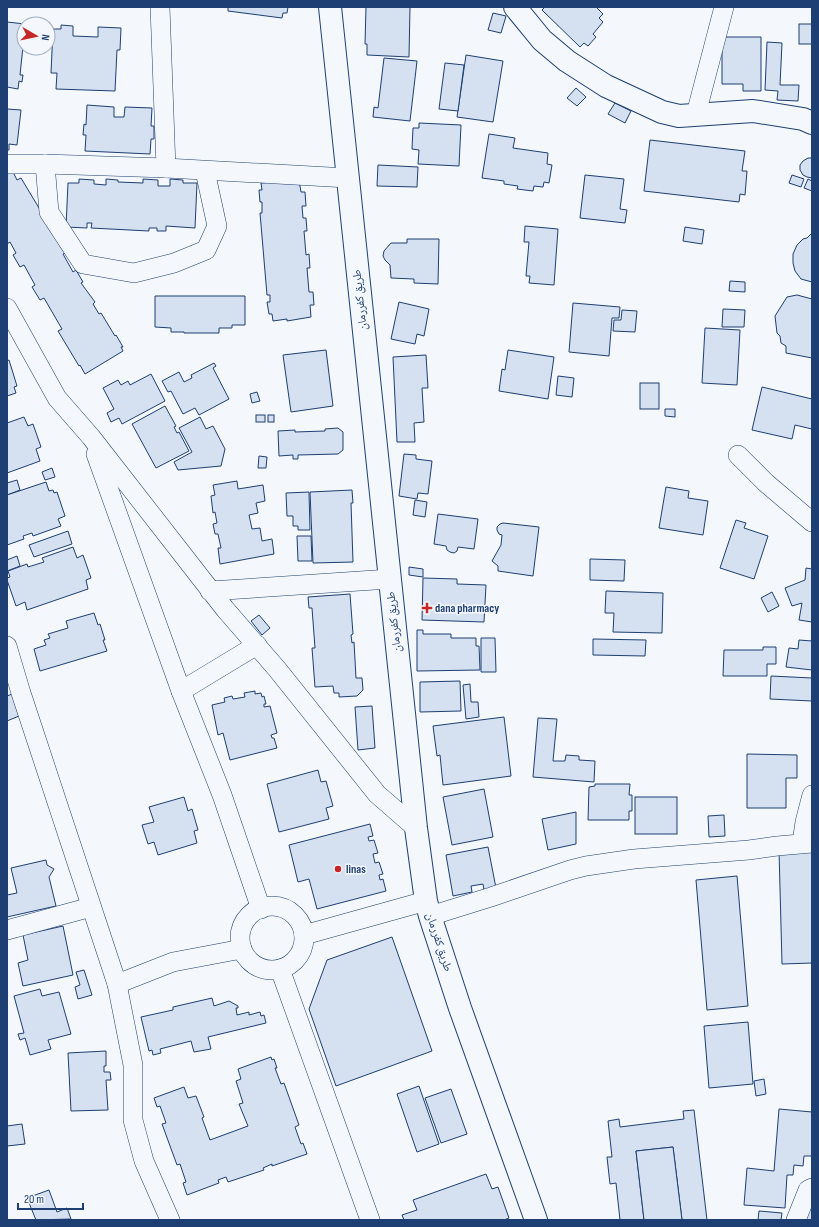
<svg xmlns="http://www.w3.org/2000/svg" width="819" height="1227" font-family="'Sofia Sans Condensed','Noto Naskh Arabic',sans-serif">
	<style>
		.building { fill: #d5e0f0; stroke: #1d3f73 }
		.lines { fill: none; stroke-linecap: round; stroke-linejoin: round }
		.minor-casing { stroke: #1d3f73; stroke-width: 20 }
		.tertiary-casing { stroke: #1d3f73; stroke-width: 24 }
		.secondary-casing { stroke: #1d3f73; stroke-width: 24 }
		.minor { stroke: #f4f7fb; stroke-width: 19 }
		.tertiary { stroke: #f4f7fb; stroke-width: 22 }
		.secondary { stroke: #f4f7fb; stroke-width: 22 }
		.poi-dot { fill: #c62828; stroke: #f4f7fb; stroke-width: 1.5 }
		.labels { text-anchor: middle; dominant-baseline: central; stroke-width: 3; stroke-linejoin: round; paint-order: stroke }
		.street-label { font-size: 12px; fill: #1d3f73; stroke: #f4f7fb }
		.poi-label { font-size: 12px; font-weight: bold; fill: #1d3f73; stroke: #f4f7fb; text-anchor: start }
	</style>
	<rect width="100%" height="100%" fill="#f4f7fb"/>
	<g class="building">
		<polygon points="228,7 288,7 287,13 283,13 282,18 228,11"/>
		<polygon points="366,7 410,7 409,57 367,55 367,44 365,44"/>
		<polygon points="545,7 596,7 603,14 599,18 603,22 593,34 596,37 588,46 584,43 580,47 542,10"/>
		<polygon points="493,13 506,16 501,33 488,30"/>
		<polygon points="7,22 25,24 24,24 24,37 20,75 23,75 22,82 19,81 18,89 7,87"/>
		<rect x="799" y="24" width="13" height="20"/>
		<polygon points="61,25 73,26 73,36 98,37 98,27 121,28 120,50 117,50 115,91 56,89 57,73 51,73 53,29 61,29"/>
		<polygon points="722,37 761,37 761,91 743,91 743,84 722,84"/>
		<polygon points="767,42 782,43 780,85 799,85 798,101 777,100 778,91 765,90"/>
		<polygon points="466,55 503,61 493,122 457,117"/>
		<polygon points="384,58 417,61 410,121 373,117 374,107 378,108"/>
		<polygon points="445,63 464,65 458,111 439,109"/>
		<polygon points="576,88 586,97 577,106 567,98"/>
		<polygon points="615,103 631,111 625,123 608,114"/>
		<polygon points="87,105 114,107 114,117 124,117 125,107 152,108 151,126 154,126 154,139 151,139 150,154 85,151 86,135 83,135 84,124 86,125"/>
		<polygon points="7,109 21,110 17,145 9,144 9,150 7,150"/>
		<polygon points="419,123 461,125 459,166 418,164 419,150 412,149 413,128 419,128"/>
		<polygon points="489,134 515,138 513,148 548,153 547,164 552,165 549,183 544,182 543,187 534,186 533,191 517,189 518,186 504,184 504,181 482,178"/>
		<polygon points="650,140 745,151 742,171 747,171 745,195 740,194 739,202 644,191"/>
		<polygon points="808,158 812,158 812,178 807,177 803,175 800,170 800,165 803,161"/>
		<polygon points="378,165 418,167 417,187 377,186"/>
		<polygon points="11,168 17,180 21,178 66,253 63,254 73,272 76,270 83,282 81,283 95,302 93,304 99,314 101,313 115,336 116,335 123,347 121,347 123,351 85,374 80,365 79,366 58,331 62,329 44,298 40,300 32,287 35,285 24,265 20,267 13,255 16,253 10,242 7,244 7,170"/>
		<polygon points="585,175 624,179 620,209 627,210 625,223 580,218"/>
		<polygon points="792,175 804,179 801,187 789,183"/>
		<polygon points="79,179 94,180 94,184 106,185 106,179 118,180 118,182 143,183 143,179 158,180 158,186 170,186 170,179 183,180 183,183 197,183 195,228 166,226 166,231 157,231 157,228 149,228 149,231 91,228 92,223 87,223 87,228 66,227 68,183 79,183"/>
		<polygon points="808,179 812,181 812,191 804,188"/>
		<polygon points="299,180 301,192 305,192 306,206 302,206 303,218 306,218 307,231 304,231 306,255 309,254 310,268 307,268 309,292 313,292 314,305 310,305 311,317 287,321 287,319 273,321 272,314 269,314 267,302 270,302 270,295 267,295 260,213 262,213 262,202 260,202 259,190 262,190 261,183"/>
		<polygon points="525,226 558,229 554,285 529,283 530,276 526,276 529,242 524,242"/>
		<polygon points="685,227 704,230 702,244 683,241"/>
		<polygon points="812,233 812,282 801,279 795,271 793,263 793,254 797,245 803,239 807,238"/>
		<polygon points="407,239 439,239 438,284 414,283 414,279 391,278 390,265 385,260 383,256 384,251 391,243 407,243"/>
		<polygon points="730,281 745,282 745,292 729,291"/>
		<polygon points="797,295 812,299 812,358 786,353 786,346 781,343 780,336 777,333 775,316 787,297"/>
		<polygon points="155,296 245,296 245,325 232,325 232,328 219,328 219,333 184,333 184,332 171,332 171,328 155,327"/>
		<polygon points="399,302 429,309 424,336 417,334 415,344 391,339"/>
		<polygon points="573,303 620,307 619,318 612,318 609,356 569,352"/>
		<polygon points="723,309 745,310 744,327 722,327"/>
		<polygon points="622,310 637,311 635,332 613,331 614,320 621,320"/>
		<polygon points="705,328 740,330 737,385 702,383"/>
		<polygon points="326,350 333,406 291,412 283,355"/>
		<polygon points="508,350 554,357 548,399 499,391 502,369 505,370"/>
		<polygon points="426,355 428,388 422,388 424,422 414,423 415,442 397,442 393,357"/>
		<polygon points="9,360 17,386 14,387 16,393 7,396 7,361"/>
		<polygon points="214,363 216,366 213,368 229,399 199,415 195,408 183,414 171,391 168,392 162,381 179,372 184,382 192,378 191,375"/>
		<polygon points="151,374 165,401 122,424 119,418 111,422 107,413 114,409 103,388 118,380 121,385 128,381 130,385"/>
		<polygon points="558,376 574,378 572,397 556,395"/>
		<rect x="640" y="383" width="19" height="26"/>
		<polygon points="762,387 812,399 812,429 795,425 792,439 752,430"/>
		<polygon points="257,392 260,401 252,403 250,394"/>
		<polygon points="165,406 176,426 174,427 177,433 179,432 189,451 156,468 132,424"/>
		<polygon points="665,409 675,409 675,417 665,416"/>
		<rect x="256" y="415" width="9" height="7"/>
		<rect x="268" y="415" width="6" height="7"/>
		<polygon points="24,417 28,426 33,424 41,447 36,449 40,461 7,473 7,423"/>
		<polygon points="200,417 206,429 213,426 225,449 221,466 178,470 174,462 192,452 179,428"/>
		<polygon points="338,428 343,432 343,450 338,454 298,455 298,459 293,459 293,455 279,456 278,431 295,430 295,432 325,431 325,429"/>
		<polygon points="404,454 416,455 416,459 432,461 428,494 418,493 417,499 399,496"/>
		<polygon points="259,456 267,457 266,468 258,468"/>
		<polygon points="52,468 55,477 45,480 42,472"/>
		<polygon points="17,480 20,490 7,495 7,483"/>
		<polygon points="237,481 238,489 263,485 265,501 256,503 258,513 249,515 252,529 260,528 262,541 272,539 274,554 220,564 218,548 221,548 218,534 215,534 213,524 217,523 215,512 213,513 211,496 215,495 213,485"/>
		<polygon points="46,482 49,491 53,490 54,493 57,492 65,516 58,519 61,526 33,536 32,533 23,536 24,539 7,545 7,495"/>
		<polygon points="666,487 689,491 688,498 708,501 703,535 659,528"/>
		<polygon points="352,490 353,503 351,503 353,562 313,563 310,492"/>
		<polygon points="309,492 310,530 298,530 298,526 293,526 293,516 287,516 286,493"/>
		<polygon points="415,500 427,502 425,517 413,515"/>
		<polygon points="438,514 478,519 474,549 458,547 457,551 454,553 450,552 447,550 446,546 434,544"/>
		<polygon points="736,520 746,523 744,528 768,536 754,579 720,568"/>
		<polygon points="503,523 539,527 533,576 498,571 498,566 492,561 501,545 502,535 499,534 497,530 497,527 500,524"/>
		<polygon points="68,531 72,544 34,557 29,545"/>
		<polygon points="297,536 311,536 312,561 298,561"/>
		<polygon points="73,547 77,558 83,555 91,578 86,580 88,589 27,610 25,602 16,606 7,580 7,578 10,577 8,571 27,564 28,567 44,562 42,558"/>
		<polygon points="17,556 20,566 7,571 7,560"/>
		<polygon points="590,559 625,560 624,581 590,580"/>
		<polygon points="409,567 423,569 423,577 409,575"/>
		<polygon points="806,568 812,569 812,622 799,620 802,603 792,606 785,588 805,580"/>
		<polygon points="423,578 457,579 457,584 486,585 484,622 422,620"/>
		<polygon points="606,591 663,593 662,633 613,632 614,613 605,613"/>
		<polygon points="772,592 779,606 768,612 761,598"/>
		<polygon points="350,594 353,634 351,635 352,643 354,642 356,678 362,678 363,690 357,696 339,697 339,693 334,693 333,686 315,687 312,648 315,648 312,608 309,608 308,597"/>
		<polygon points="94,613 98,625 100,624 105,640 103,640 107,651 40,671 34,649 46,645 44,640 50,638 48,634 68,628 66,621"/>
		<polygon points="259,615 270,628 262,635 251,621"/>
		<polygon points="417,630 423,630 423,634 451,634 451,638 476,638 476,646 479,646 480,670 417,671"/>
		<polygon points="481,638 495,638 496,672 481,672"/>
		<polygon points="593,639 646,640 645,656 593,655"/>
		<polygon points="799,640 812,641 812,670 786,667 789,648 798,649"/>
		<polygon points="763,647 776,647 776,664 767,664 767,676 723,676 724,650 763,650"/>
		<polygon points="771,676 812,678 812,701 770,699"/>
		<polygon points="460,681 461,711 420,712 420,682"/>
		<polygon points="470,684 471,702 478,702 479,717 466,719 463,685"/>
		<polygon points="255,691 255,694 261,693 262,697 264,696 266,704 264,704 264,707 270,706 277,733 271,735 272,738 274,738 277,748 230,760 223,733 218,735 212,705 225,702 224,698 232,696 233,699 245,697 244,693"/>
		<polygon points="12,694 19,716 7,721 7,696"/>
		<polygon points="372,706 375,748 358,750 355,707"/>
		<polygon points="504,717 511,776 443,785 440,755 437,756 433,726"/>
		<polygon points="538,718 557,719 553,761 565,761 566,755 579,756 579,760 595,761 594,782 533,777"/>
		<polygon points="747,754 797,755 797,778 786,778 786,808 747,808"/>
		<polygon points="318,770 321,782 326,781 333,806 326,808 329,819 279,832 267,784"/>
		<polygon points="595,784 630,784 629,795 632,795 632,811 629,811 629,820 588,820 589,787 595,786"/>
		<polygon points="484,789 493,837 452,845 443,797"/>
		<polygon points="184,797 188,811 192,809 198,830 194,831 197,843 158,855 154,842 148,844 142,825 154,822 149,807"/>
		<rect x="635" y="797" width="42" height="37"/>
		<polygon points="576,812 576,844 548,850 542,819"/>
		<polygon points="724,815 725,836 709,837 708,816"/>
		<polygon points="370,824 373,836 368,837 369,841 374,840 378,853 373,854 375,863 379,862 383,874 379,875 380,880 383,879 386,891 317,909 309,879 298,882 289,845"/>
		<polygon points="488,847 496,888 484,890 483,884 471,886 472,892 453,896 446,855"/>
		<polygon points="812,849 812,963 782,964 779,850"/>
		<polygon points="46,860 47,865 54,869 49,877 56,906 7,917 7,895 17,893 11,868"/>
		<polygon points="737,876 748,1006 707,1010 696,880"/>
		<polygon points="63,926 73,975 23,986 18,963 28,960 23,935"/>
		<polygon points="392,937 432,1051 336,1086 309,1009 327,960"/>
		<polygon points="84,970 92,995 78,999 75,987 80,985 76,972"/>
		<polygon points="40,989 42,996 59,992 71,1034 48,1040 51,1049 30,1055 25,1038 20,1040 18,1034 24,1033 14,996"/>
		<polygon points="212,998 214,1006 229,1001 238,1006 238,1008 236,1008 237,1015 249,1012 249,1015 260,1012 261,1016 264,1015 266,1023 208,1037 211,1049 194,1052 191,1041 160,1049 161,1053 153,1055 152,1050 149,1051 141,1017 173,1010 173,1007"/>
		<polygon points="748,1022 753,1084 709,1088 704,1026"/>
		<polygon points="106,1051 106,1066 104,1066 104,1072 110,1072 111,1080 106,1080 108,1110 71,1111 68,1053"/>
		<polygon points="271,1057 272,1060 274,1059 277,1068 275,1068 281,1084 284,1083 299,1125 295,1127 301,1144 303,1143 307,1154 272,1166 272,1164 263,1168 264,1170 228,1182 226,1177 218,1180 219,1183 187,1195 183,1183 186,1182 180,1164 177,1165 162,1124 166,1123 160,1106 157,1107 154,1098 184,1087 188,1098 196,1096 204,1117 202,1118 210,1140 248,1126 239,1104 243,1103 236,1081 241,1079 238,1069"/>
		<polygon points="764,1079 766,1094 756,1096 754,1081"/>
		<polygon points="419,1086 439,1144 417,1152 397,1094"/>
		<polygon points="451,1089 467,1134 441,1143 425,1098"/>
		<polygon points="779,1109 812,1112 812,1156 804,1156 803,1166 794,1165 793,1175 787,1175 785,1208 744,1205 747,1168 774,1171"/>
		<polygon points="694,1110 707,1220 682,1220 673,1147 636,1151 644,1220 620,1220 616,1183 610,1184 607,1157 612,1157 608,1121 619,1119 620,1127 684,1119 683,1111"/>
		<polygon points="22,1124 25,1144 7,1146 7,1126"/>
		<polygon points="673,1147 682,1220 644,1220 636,1151"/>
		<polygon points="486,1174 492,1189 498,1187 509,1218 504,1220 404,1220 402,1215 417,1210 413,1200"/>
		<polygon points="49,1190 57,1212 67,1208 71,1219 36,1220 27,1198"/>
		<polygon points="809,1208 812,1209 812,1220 805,1220"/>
		<polygon points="759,1211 782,1213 781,1220 758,1220"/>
	</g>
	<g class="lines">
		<g class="minor-casing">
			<g id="minor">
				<polyline points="160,7 166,168"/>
				<polyline points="696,114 724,7"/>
				<polyline points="7,164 45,164 166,168 348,178"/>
				<polyline points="45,164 49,212 83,264 134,273 174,263 206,250 217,226 205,171"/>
				<polyline points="7,308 57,398 91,437 225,609 277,669 377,794 416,828"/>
				<polyline points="96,454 181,691 222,795 261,909"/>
				<polyline points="738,455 766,483 812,522"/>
				<polyline points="210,591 390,579"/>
				<polyline points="7,646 21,693 117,984 133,1065 133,1120 144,1161 170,1220"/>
				<polyline points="181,691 257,645"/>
				<polyline points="802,843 805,822 812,795"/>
				<circle cx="272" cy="938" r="32"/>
				<polyline points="430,916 491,897 570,870 586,866 634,859 749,850 777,846 812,843"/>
				<polyline points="7,930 91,907"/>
				<polyline points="304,935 426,901"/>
				<polyline points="280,969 370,1220"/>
				<polyline points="117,984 173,962 242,949"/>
				<polyline points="796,1220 808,1190 812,1188"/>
			</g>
		</g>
		<g class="tertiary-casing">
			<polyline id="tertiary" points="515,7 542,40 567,61 606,86 662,112 679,116 753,111 803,119 812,123"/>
		</g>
		<g class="secondary-casing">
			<polyline id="secondary" points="330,7 416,828 426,901 430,916 460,1008 536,1220"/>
		</g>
		<use href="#minor" class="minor"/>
		<use href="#tertiary" class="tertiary"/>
		<use href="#secondary" class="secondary"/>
	</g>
	<g class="poi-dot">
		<path d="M425 602h4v4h4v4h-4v4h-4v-4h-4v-4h4z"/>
		<circle cx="338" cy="869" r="4"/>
	</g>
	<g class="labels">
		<g class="street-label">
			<text transform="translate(360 300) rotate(-96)">طريق كفررمان</text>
			<text transform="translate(394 622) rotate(-96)">طريق كفررمان</text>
			<text transform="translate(439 942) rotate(72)">طريق كفررمان</text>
		</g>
		<g class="poi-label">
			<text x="435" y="608">dana pharmacy</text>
			<text x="346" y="869">linas</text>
		</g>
	</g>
	<rect width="819" height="1227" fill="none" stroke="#1d3f73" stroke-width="16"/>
	<g transform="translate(36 36) rotate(99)"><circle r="19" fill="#f4f7fb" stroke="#9eadc5"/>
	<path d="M0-3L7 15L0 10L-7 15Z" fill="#c62828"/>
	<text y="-6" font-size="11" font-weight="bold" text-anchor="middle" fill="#1d3f73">N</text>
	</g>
	<path d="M18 1203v6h65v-6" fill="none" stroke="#1d3f73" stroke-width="2"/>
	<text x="24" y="1203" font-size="12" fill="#1d3f73" stroke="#f4f7fb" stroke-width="3" paint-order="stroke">20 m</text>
</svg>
